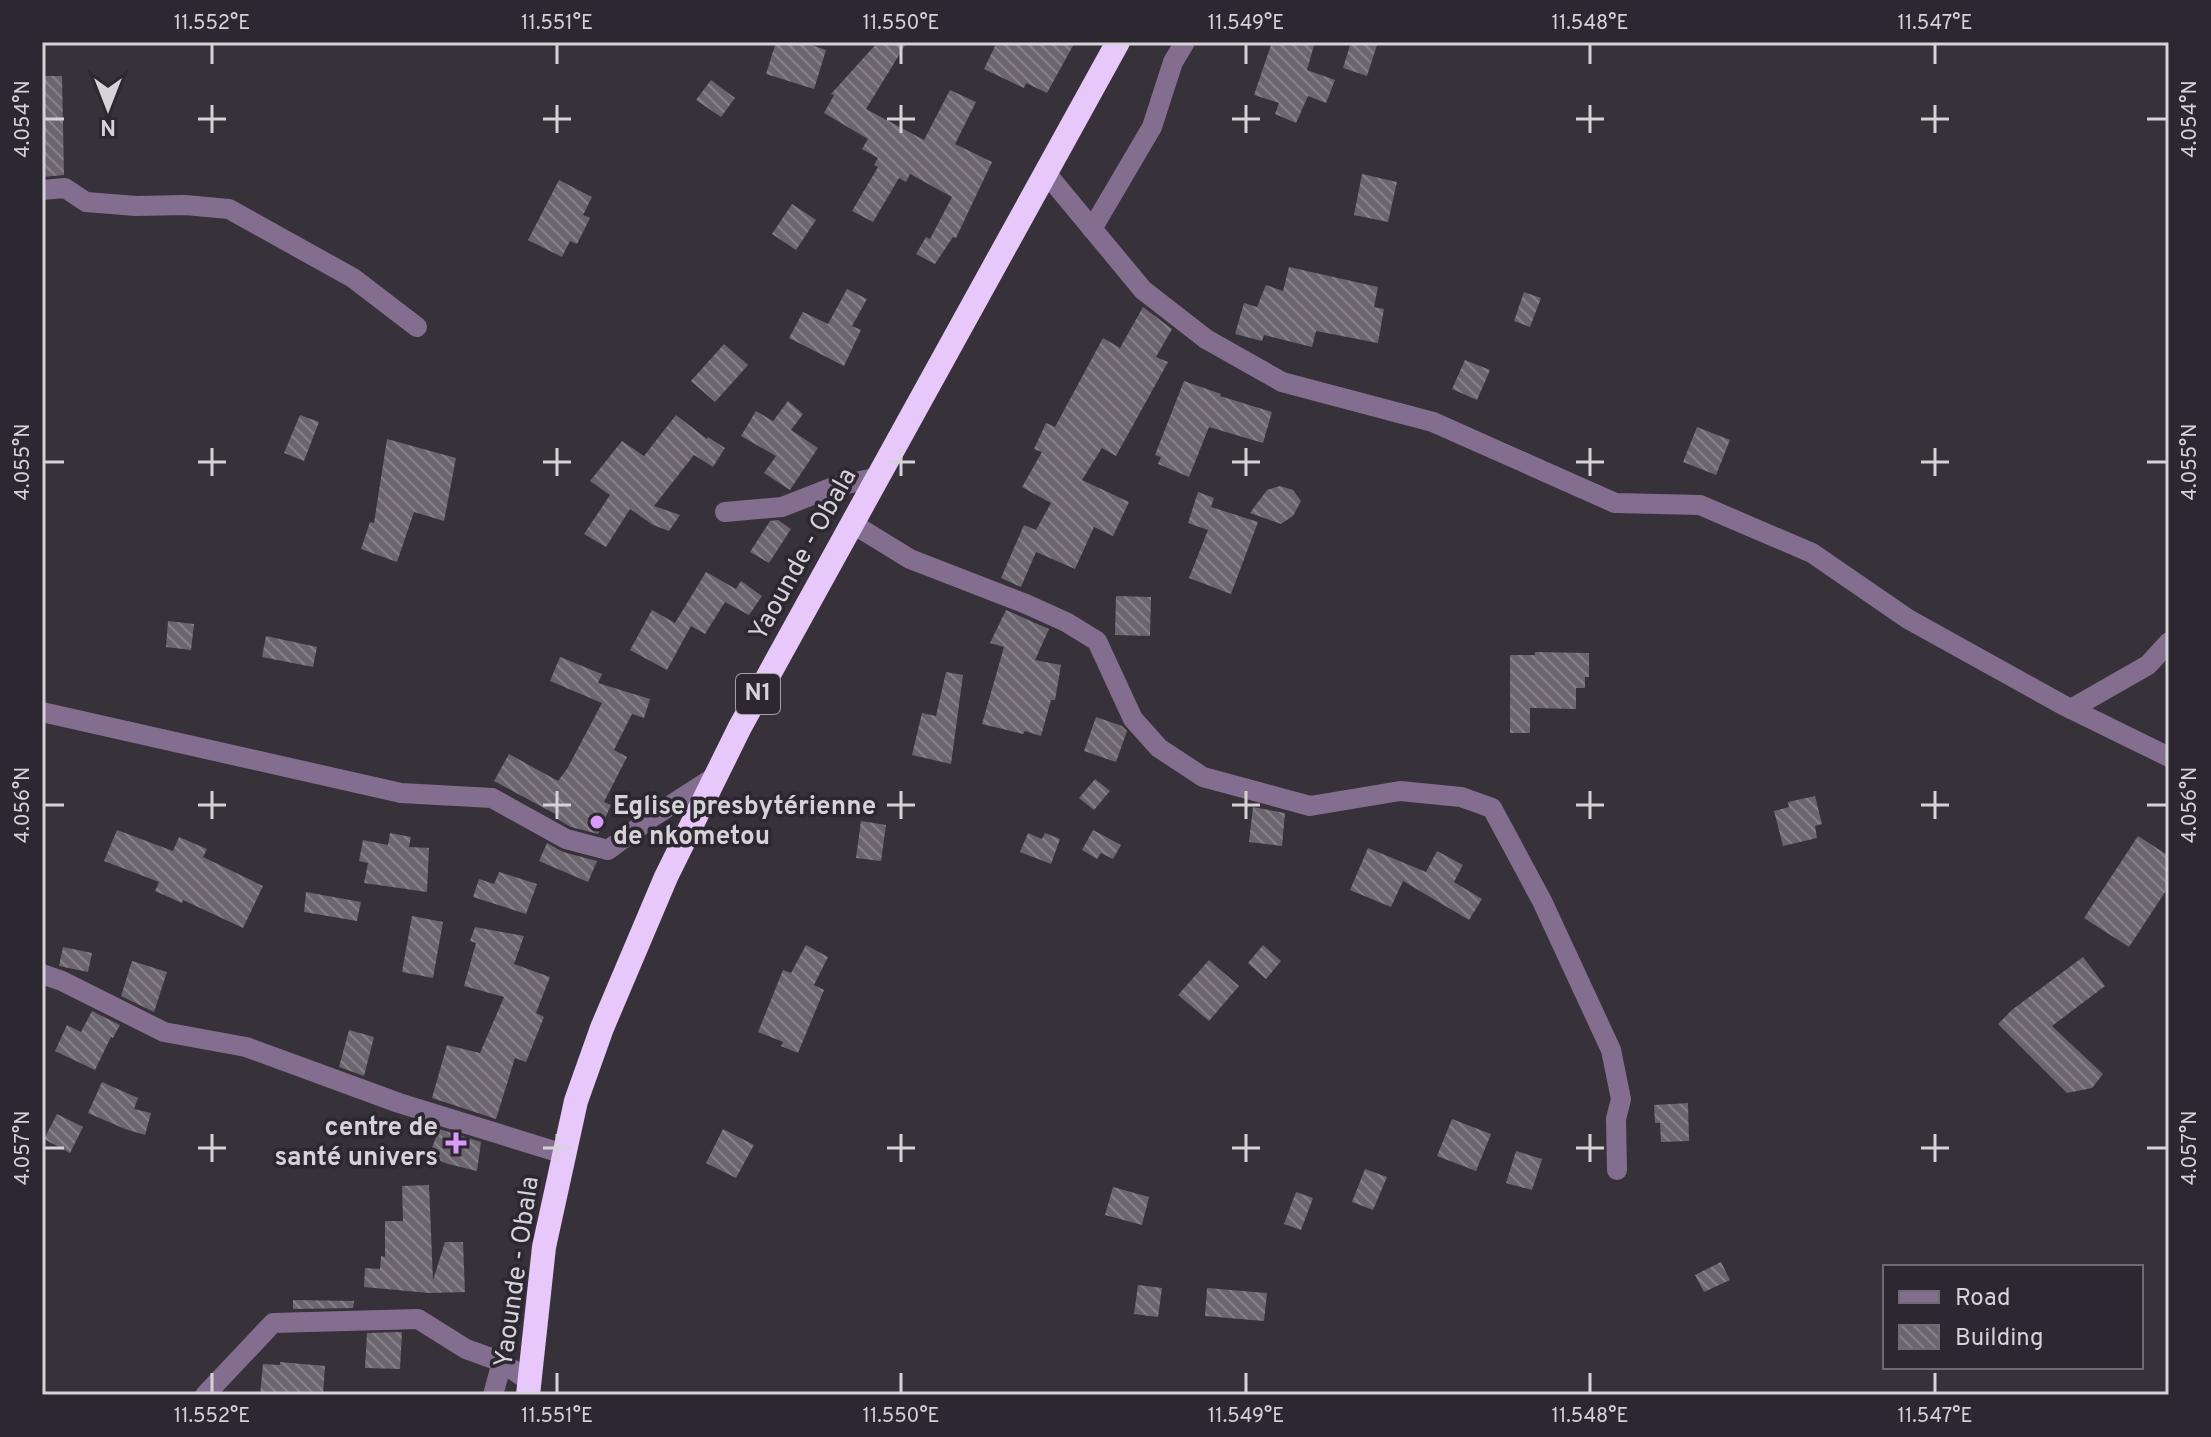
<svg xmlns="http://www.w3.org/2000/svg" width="2211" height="1437" font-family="Overpass,sans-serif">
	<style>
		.building { fill: url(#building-back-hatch) }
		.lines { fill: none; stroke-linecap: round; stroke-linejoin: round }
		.minor { stroke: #846e90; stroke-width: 20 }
		.highway { stroke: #e8c7fa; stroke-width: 24 }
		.ticks { fill: none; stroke: #d5d2d8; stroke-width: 3 }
		.poi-dot { fill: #d89bf8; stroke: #2c2730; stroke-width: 3 }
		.labels { text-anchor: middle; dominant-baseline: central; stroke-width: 7; stroke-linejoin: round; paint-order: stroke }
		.shield { fill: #2c2730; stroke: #a29fa6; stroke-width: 2 }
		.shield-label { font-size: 24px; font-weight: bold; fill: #d5d2d8 }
		.street-label { font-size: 26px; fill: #d5d2d8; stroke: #2c2730 }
		.poi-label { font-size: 26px; font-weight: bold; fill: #d5d2d8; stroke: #2c2730; text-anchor: start }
		.neatline { fill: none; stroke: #d5d2d8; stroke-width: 3 }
		.ticks-label { font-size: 20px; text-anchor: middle; fill: #d5d2d8 }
	</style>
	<defs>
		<pattern id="building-back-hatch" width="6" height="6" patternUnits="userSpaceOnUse" patternTransform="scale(2)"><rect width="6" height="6" fill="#6c656f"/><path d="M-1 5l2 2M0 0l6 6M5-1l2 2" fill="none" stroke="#878189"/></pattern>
	</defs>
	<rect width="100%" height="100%" fill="#37313a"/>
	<g class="building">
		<polygon points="776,42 802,42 826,50 814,89 766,74"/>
		<polygon points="878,42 907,42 866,109 924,140 950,90 976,102 955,144 992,162 956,238 953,237 935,264 916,254 926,237 930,239 952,197 910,174 906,182 899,178 873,222 852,211 878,167 874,165 878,158 862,149 868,139 824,113 834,95 831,94"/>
		<polygon points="997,42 1075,42 1047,93 1026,83 1024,88 984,69"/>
		<polygon points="1272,42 1315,42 1307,70 1335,80 1326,103 1308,96 1296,123 1275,114 1279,103 1254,95"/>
		<polygon points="1351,42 1378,42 1367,76 1343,68"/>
		<polygon points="42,76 62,76 64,175 43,177"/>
		<polygon points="711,80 735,98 721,117 696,100"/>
		<polygon points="1362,174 1397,182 1388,222 1354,215"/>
		<polygon points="559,180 592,197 583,215 590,218 577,244 570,241 562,257 528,240"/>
		<polygon points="792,204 816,220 796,250 772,234"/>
		<polygon points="1289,267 1378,287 1374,307 1384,309 1378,343 1316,331 1312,347 1264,335 1262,341 1235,334 1244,303 1257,307 1266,285 1283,291"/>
		<polygon points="847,289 867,299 852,326 861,330 844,366 789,338 803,312 828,324"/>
		<polygon points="1524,292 1541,298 1530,327 1514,321"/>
		<polygon points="1143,307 1172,329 1156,357 1168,362 1116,456 1102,448 1082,480 1129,502 1113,536 1094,527 1075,569 1036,552 1021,587 1001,578 1024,525 1036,530 1051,503 1022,487 1042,452 1034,449 1046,423 1055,427 1103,338 1120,348"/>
		<polygon points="724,344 748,365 715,402 691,381"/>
		<polygon points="1465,360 1490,370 1477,400 1452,389"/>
		<polygon points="1184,381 1221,394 1220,396 1272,412 1263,443 1209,427 1189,477 1158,464 1161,457 1155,455"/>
		<polygon points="788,401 803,414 791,430 818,448 790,490 764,473 776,456 741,436 756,411 773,421"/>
		<polygon points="300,415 319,422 304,461 284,453"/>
		<polygon points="676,415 707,439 708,437 725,448 713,467 694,455 654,506 680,515 669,531 653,525 630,509 606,547 584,534 610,495 590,481 622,441 644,456"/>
		<polygon points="1697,427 1730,440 1716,475 1683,462"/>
		<polygon points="387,439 456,458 444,521 414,512 397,562 361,549 370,522 374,523"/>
		<polygon points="1280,486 1293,490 1301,501 1293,516 1281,524 1250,513 1267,490"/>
		<polygon points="1198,492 1214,498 1211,507 1258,522 1231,594 1189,578 1208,530 1188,523"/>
		<polygon points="778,520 791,529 769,563 750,552 770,521"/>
		<polygon points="706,572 736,589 741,581 762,596 749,615 725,602 705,634 691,626 667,670 630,650 652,610 675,623"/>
		<polygon points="1116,596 1151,597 1150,636 1115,635"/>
		<polygon points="1006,610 1049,629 1035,660 1061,665 1055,700 1051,700 1041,736 1025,731 1023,734 982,724 1004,647 990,643"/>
		<polygon points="168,621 194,624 191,650 166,647"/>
		<polygon points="266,636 317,647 313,667 262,657"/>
		<polygon points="1535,652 1589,653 1589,677 1585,677 1585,688 1576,688 1576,709 1530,708 1530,733 1510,733 1510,655 1535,655"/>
		<polygon points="560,657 602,674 598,683 650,699 644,718 632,714 614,750 627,757 604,802 611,805 598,834 571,827 557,819 559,816 494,781 509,754 558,781 567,769 602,703 550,681"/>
		<polygon points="946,672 963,675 951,764 912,755 922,713 936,716"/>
		<polygon points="1096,717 1122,726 1127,731 1116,762 1084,751"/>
		<polygon points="1095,779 1110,791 1094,810 1079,798"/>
		<polygon points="1815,796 1822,824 1815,826 1817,838 1783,846 1774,811 1789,807 1788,802"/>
		<polygon points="1253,807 1285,813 1282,846 1249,842"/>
		<polygon points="861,821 886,825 881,861 856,858"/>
		<polygon points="117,830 173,851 179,837 207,849 203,857 263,886 243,928 183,900 182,903 155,891 159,882 104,861"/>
		<polygon points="1093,830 1121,845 1113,859 1101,853 1097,859 1082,850"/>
		<polygon points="390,833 411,837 409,847 429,848 427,892 364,883 368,863 359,861 363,840 388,845"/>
		<polygon points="1028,833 1042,839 1045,833 1060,839 1051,864 1020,852"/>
		<polygon points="2138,836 2169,856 2169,886 2129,947 2084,918"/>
		<polygon points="547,843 563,852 597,861 588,882 539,861"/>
		<polygon points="1368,848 1426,872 1437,851 1463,865 1454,882 1482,899 1469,920 1403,881 1391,907 1350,890"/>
		<polygon points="499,872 537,884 526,914 473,897 479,879 494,884"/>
		<polygon points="306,892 361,902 357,921 304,912"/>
		<polygon points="412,916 443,922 433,978 402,972"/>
		<polygon points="475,927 524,936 514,964 550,977 536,1013 544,1017 526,1062 515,1058 496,1119 432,1098 447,1045 480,1053 504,997 464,986 476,943 470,941"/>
		<polygon points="806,945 828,957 814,985 824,990 798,1053 781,1046 783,1042 758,1032 783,970 791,973"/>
		<polygon points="1263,945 1281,961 1266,979 1248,963"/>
		<polygon points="63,947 92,953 88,972 59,966"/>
		<polygon points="2083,957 2105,986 2052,1026 2103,1074 2092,1088 2067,1093 1998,1024 2013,1009"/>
		<polygon points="1209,960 1239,986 1209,1021 1178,995"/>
		<polygon points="132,961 167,972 154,1012 121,996"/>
		<polygon points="92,1011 120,1025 113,1038 111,1037 95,1070 55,1051 67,1025 81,1032"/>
		<polygon points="349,1030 374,1037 364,1076 339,1067"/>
		<polygon points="102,1082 138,1098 134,1109 151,1113 145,1135 125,1129 88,1113"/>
		<polygon points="1688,1103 1689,1141 1661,1142 1660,1123 1655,1123 1654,1105"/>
		<polygon points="57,1114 83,1127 70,1153 44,1139"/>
		<polygon points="1452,1119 1491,1134 1476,1171 1437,1156"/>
		<polygon points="439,1129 481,1142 477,1171 448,1164 429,1156"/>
		<polygon points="723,1129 754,1145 736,1178 706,1163"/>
		<polygon points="1516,1151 1542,1159 1532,1190 1506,1183"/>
		<polygon points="1365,1169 1387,1177 1373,1210 1352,1202"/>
		<polygon points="429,1185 433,1280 445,1242 463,1242 465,1292 429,1293 364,1287 365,1268 380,1269 381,1256 385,1257 385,1221 403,1221 402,1186"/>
		<polygon points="1113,1187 1149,1197 1142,1225 1105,1215"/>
		<polygon points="1296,1192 1313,1198 1301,1230 1284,1224"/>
		<polygon points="1721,1262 1730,1280 1704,1292 1695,1275"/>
		<polygon points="1138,1285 1162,1288 1158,1317 1134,1314"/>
		<polygon points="1207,1288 1267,1293 1264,1321 1205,1316"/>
		<polygon points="293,1300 354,1301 353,1308 293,1309"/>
		<polygon points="402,1332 400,1369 365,1368 367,1333"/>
		<polygon points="280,1362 325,1366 323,1395 260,1395 263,1364 280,1365"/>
	</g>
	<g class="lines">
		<g class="minor">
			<polyline points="1046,173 1143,290 1206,339 1282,382 1433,422 1615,503 1700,505 1812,553 1908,619 2063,705 2169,757"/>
			<polyline points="42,190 65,188 86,202 136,206 185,205 229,209 353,278 417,327"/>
			<polyline points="1092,229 1152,127 1173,62 1185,42"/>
			<polyline points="725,512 782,507 833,487 879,477"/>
			<polyline points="853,524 910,559 1026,604 1066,622 1097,641 1133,719 1159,748 1203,777 1310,806 1400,791 1461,797 1492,808 1542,901 1611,1050 1621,1099 1616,1119 1617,1170"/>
			<polyline points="2071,709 2148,665 2169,642"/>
			<polyline points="42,712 401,793 492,798 566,839 608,850 654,816 716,776"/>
			<polyline points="42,974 62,981 164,1032 246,1047 399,1103 564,1154"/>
			<polyline points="205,1395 273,1323 418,1319 466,1349 502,1362 530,1382"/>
			<polyline points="493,1395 502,1362"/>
		</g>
		<polyline class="highway" points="528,1395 544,1247 576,1101 602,1028 666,877 740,727 1118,42"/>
	</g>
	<path class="ticks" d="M212,44V64M557,44V64M901,44V64M1246,44V64M1590,44V64M1935,44V64M212,105V133M557,105V133M901,105V133M1246,105V133M1590,105V133M1935,105V133M44,119H64M198,119H226M543,119H571M887,119H915M1232,119H1260M1576,119H1604M1921,119H1949M2147,119H2167M212,448V476M557,448V476M901,448V476M1246,448V476M1590,448V476M1935,448V476M44,462H64M198,462H226M543,462H571M887,462H915M1232,462H1260M1576,462H1604M1921,462H1949M2147,462H2167M212,791V819M557,791V819M901,791V819M1246,791V819M1590,791V819M1935,791V819M44,805H64M198,805H226M543,805H571M887,805H915M1232,805H1260M1576,805H1604M1921,805H1949M2147,805H2167M212,1134V1162M557,1134V1162M901,1134V1162M1246,1134V1162M1590,1134V1162M1935,1134V1162M44,1148H64M198,1148H226M543,1148H571M887,1148H915M1232,1148H1260M1576,1148H1604M1921,1148H1949M2147,1148H2167M212,1373V1393M557,1373V1393M901,1373V1393M1246,1373V1393M1590,1373V1393M1935,1373V1393"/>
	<g class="poi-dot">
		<circle cx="597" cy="822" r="8"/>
		<path d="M452 1131h8v8h8v8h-8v8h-8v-8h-8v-8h8z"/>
	</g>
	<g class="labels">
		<rect class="shield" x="736" y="674" width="44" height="40" rx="6"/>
		<g class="shield-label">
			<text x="758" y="694">N1</text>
		</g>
		<g class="street-label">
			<text transform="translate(804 555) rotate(-61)">Yaounde - Obala</text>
			<text transform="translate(518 1272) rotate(-82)">Yaounde - Obala</text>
		</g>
		<g class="poi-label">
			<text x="613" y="807">Eglise presbytérienne<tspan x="613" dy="30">de nkometou</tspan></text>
			<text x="438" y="1128" text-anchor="end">centre de<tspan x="438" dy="30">santé univers</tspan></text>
		</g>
	</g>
	<rect width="2211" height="1437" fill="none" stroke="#2c2730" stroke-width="88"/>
	<rect x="1883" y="1265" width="260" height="104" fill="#2c2730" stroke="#706b73" stroke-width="2"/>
	<rect x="1899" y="1291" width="40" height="12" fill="#846e90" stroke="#706b73" stroke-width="2"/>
	<text x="1955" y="1305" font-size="24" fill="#d5d2d8">Road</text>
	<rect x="1899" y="1325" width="40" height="24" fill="url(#building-back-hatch)" stroke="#706b73" stroke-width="2"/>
	<text x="1955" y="1345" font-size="24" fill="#d5d2d8">Building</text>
	<g transform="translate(108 108) rotate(180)" stroke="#2c2730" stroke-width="6" paint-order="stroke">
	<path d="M0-6L14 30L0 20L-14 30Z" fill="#d5d2d8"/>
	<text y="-12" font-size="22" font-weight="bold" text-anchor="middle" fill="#d5d2d8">N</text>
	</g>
	<rect x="44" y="44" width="2123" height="1349" class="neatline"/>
	<g class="ticks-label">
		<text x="212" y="29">11.552°E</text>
		<text x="557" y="29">11.551°E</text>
		<text x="901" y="29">11.550°E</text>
		<text x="1246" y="29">11.549°E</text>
		<text x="1590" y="29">11.548°E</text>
		<text x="1935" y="29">11.547°E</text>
		<text transform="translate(2189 119) rotate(-90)" y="7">4.054°N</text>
		<text transform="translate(22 119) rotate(-90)" y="7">4.054°N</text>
		<text transform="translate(2189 462) rotate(-90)" y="7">4.055°N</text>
		<text transform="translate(22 462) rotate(-90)" y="7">4.055°N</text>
		<text transform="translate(2189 805) rotate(-90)" y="7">4.056°N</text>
		<text transform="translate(22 805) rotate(-90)" y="7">4.056°N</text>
		<text transform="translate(2189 1148) rotate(-90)" y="7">4.057°N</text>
		<text transform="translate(22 1148) rotate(-90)" y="7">4.057°N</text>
		<text x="212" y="1422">11.552°E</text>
		<text x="557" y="1422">11.551°E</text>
		<text x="901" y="1422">11.550°E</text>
		<text x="1246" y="1422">11.549°E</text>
		<text x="1590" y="1422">11.548°E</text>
		<text x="1935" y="1422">11.547°E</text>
	</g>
</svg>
